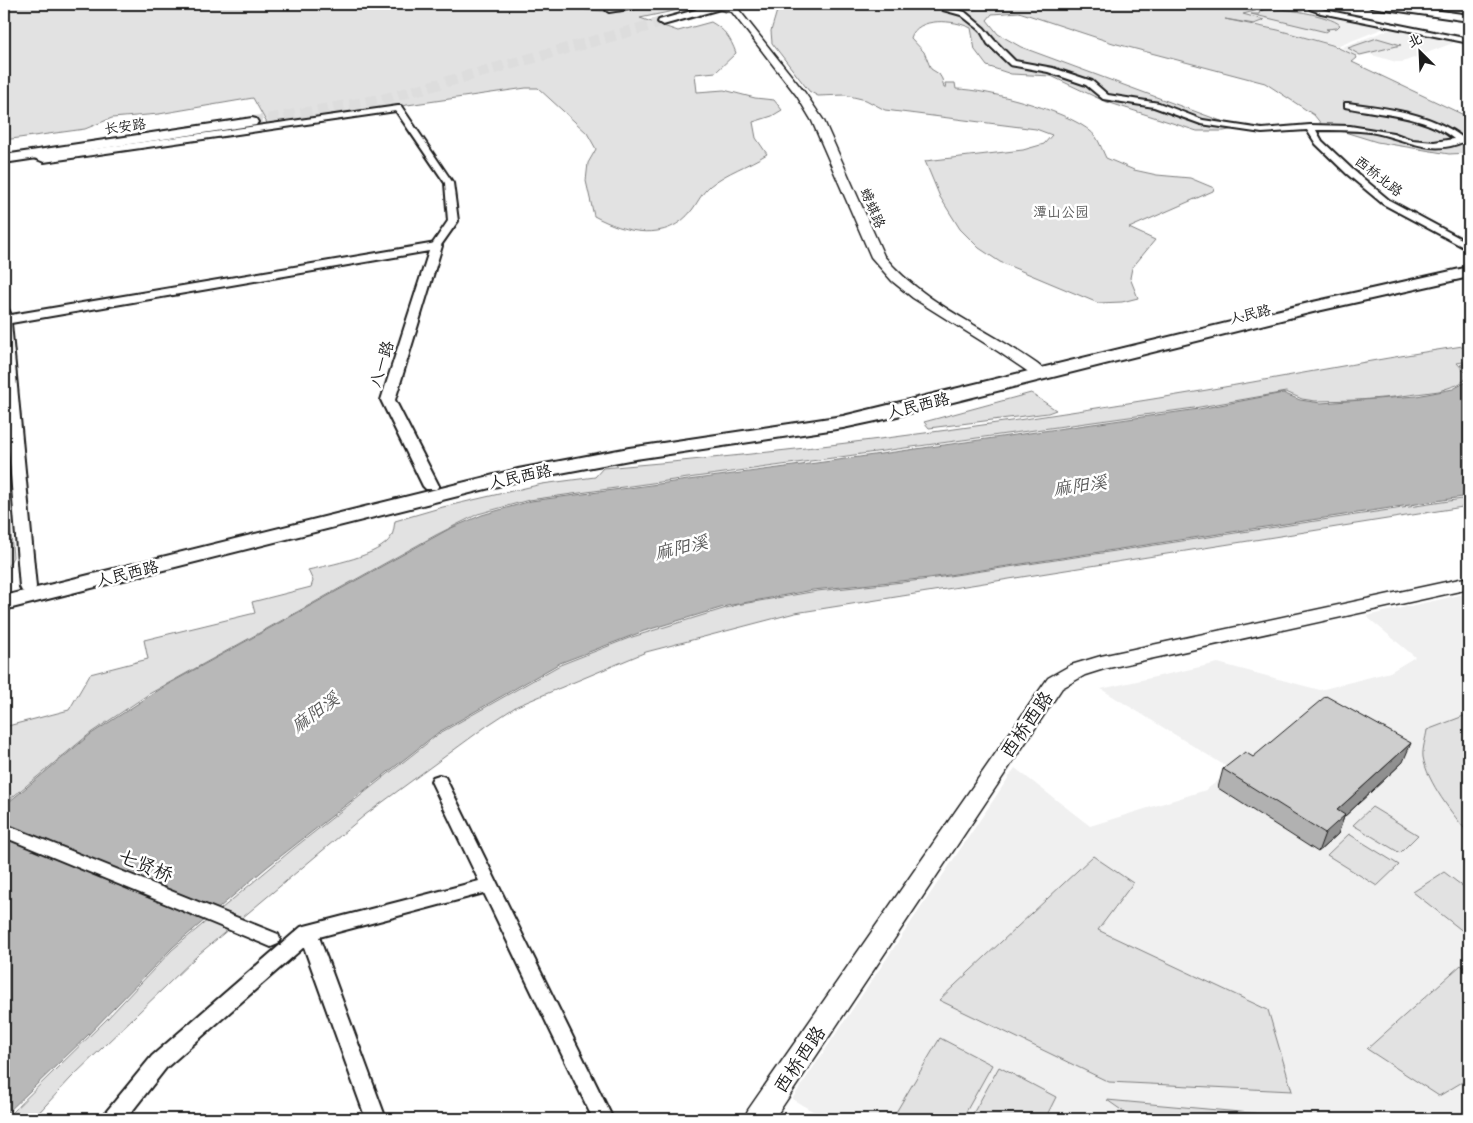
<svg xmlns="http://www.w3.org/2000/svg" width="1473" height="1123" font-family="Delius,'LXGW WenKai TC',sans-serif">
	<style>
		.built { fill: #f0f0f0 }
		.green { fill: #e2e2e2; stroke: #7f7f7f }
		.water { fill: #b8b8b8; stroke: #7a7a7a }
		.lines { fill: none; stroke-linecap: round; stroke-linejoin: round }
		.primary-tunnel { stroke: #ddd; stroke-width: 11; stroke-dasharray: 11 5.5; stroke-linecap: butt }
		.minor-casing { stroke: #1c1c1c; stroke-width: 4 }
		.tertiary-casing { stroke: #1c1c1c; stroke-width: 4 }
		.secondary-casing { stroke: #1c1c1c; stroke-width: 3 }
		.primary-casing { stroke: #1c1c1c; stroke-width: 4 }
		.trunk-casing { stroke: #1c1c1c; stroke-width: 4 }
		.minor { fill: #fff; fill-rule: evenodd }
		.tertiary { fill: #fff; fill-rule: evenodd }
		.secondary { fill: #fff; fill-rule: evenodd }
		.primary { fill: #fff; fill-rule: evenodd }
		.trunk { fill: #fff; fill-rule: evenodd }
		.wall { fill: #b1b1b1; stroke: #1c1c1c }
		.shaded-wall { fill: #909090; stroke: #1c1c1c }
		.building { fill: #cecece; stroke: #1c1c1c }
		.labels { text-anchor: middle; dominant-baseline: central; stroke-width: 5; stroke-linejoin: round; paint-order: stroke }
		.far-street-label { font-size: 14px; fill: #1c1c1c; stroke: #fff }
		.far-park-label { font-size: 14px; fill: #575757; stroke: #fff }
		.street-label { font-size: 16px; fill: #1c1c1c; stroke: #fff }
		.water-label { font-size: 18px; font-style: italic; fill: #5a5a5a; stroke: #fff }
		.near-street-label { font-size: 19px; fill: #1c1c1c; stroke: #fff }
	</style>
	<rect width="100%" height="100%" fill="#fff"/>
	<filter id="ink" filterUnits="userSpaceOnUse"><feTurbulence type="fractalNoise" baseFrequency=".02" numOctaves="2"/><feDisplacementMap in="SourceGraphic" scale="10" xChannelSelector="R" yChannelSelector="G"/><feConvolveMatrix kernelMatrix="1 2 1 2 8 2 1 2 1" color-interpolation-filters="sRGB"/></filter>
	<g filter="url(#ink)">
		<g class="built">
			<polygon points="1266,8 1292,9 1384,28 1339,46 1256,24 1264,20 1244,14"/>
			<polygon points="1397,28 1453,39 1453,43 1403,62 1396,62 1369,54 1360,56 1348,53 1342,47 1391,29"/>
			<polygon points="1469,593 1469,1119 826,1119 792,1099 1015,768 1090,826 1206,790 1232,770 1101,689 1218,663 1320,690 1390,672 1415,657 1366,616"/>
		</g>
		<g class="green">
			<path d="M4,4H553L560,7L588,10L620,12L659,6H697L640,18L678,31L711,22C725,30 730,37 736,53L716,72L695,74L697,92L724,90L755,98L774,100L782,110L772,116L753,122L756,138L767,154C748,166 727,172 710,186C701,194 698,202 692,210C667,243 625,233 594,216L586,181L588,163L596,149L587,133L538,88H526L268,125L253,98L159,114L112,118L85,129L4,140Z"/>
			<path d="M779,4H1301L1293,8H1266L1243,14L1264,20L1254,24L1225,19L1278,30L1332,45L1356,56L1357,58L1352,62L1466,116L1469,118V153L1449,154L1377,142L1322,125L1314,115L1265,83L1113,43L1019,12L992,14L987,20L998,34L1021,47L1240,128L1224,131H1197L1104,101L1051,76L1011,74L987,66L975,50L971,28C955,20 917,16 911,38L924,52L931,69L939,74L942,79L944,88H946L945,83H955L956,89C986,89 1079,113 1096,137C1100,143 1103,152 1106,158L1134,170L1157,175L1190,178L1214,188L1213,191L1129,228L1155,240L1132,268L1130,278L1138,298L1122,302L1098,303L1000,262L979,248L960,229L940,197L925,161L1023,150L1044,144L1052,135L1036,129L885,110L866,100L845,95L818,96L809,91L772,43L771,31Z"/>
			<polygon points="1397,4 1441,4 1469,8 1469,14"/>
			<path d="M1265,9C1280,7 1330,15 1340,25L1337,28L1326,29L1329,30L1326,32L1251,14H1259L1260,11Z"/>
			<polygon points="1377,38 1401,45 1360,55 1348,48"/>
			<path d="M1469,345V361L1457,363L1466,373L1465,380L1457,385L1439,391L1394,397L1359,400L1315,401L1302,399L1286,392L1194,408L529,500L478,514L436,535L149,694L92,732L4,804V727L69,710L90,674L148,659L144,640L255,613L252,602L311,587L313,581L308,570C329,565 380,556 391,537C394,532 394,526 395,521L443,507L542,484L595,477L603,468C787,453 970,429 1153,399C1259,382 1363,361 1469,345Z"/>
			<polygon points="1031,393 1056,410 1048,413 929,428 924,422"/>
			<polygon points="4,449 13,557 4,573"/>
			<polygon points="1469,498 1469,506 795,613 646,652 517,706 488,725 365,815 199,954 71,1078 33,1119 5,1119 106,1020 172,950 294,848 440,733 560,665 629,638 736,605 817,591 922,580"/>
			<path d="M1469,714V834C1453,815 1427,782 1423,757C1422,749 1426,738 1427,730Z"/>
			<polygon points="1372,807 1418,835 1400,853 1353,825"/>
			<polygon points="1349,834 1399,865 1377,886 1327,855"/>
			<polygon points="1093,856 1133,883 1098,930 1268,1010 1292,1091 1109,1082 939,1000"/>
			<polygon points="1444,872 1469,891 1469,936 1413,892"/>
			<polygon points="1461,965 1469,972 1469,1078 1439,1096 1367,1049"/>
			<polygon points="940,1038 992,1065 962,1119 892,1119"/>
			<polygon points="999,1067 1056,1097 1045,1119 970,1119"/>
			<polygon points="1107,1100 1284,1116 1285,1119 1134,1119"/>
		</g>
		<polygon class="water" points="1469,362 1469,496 929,578 813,590 727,606 644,631 560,663 439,732 267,867 173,947 87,1036 4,1116 4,806 91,734 165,686 449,529 482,515 531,501 831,461 1199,409 1283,393 1300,400 1321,403 1417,396 1453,389 1466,382 1469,374 1460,365"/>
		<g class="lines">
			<polyline class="primary-tunnel" points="252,122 384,99 663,22"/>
			<g class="minor-casing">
				<g id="minor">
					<polygon points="636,4 703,4 692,8 647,6 609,12 606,10"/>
					<path d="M941,4H947L948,8L965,12L984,28L994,40L1015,61L1053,68L1092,81L1108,95L1159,103L1203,120L1262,129L1310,125L1350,126L1393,133L1412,140L1434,142L1454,139C1425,115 1381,115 1345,107V103H1348C1386,108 1432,113 1463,138V142C1429,157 1402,137 1370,132C1352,130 1334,130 1316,130L1322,141L1353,170L1389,200L1469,243V250L1383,204L1347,174L1316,144L1307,130L1262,133L1201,124L1154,107L1103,99L1086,85L1048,72L1010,65L988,44L980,30L961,15L943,10Z"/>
					<polygon points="1312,4 1318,4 1316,7 1325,10 1469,39 1469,43 1321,13 1310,9"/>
					<polygon points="398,106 401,106 453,183 458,221 439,248 436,249 431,246 448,221 445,183 396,111 44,162 27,155 31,152 44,156"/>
					<polygon points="439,775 445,777 447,781 613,1119 593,1119 484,893 319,937 386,1119 366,1119 304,947 166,1068 126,1119 103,1119 106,1112 152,1056 301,927 479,881 431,781 433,777"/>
					<polygon points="4,824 278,934 280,939 278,944 271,947 264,944 4,837"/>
				</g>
			</g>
			<g class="tertiary-casing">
				<polygon id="tertiary" points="436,243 442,246 395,400 439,486 436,489 426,489 423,486 381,400 429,251 11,323 36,587 34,591 28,592 22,591 20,587 4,387 4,308 8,309 11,315"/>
			</g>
			<g class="secondary-casing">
				<g id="secondary">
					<path d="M712,4L729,6V4H737L739,10L805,93L824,121L884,256C922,303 988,329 1037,364L1049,374L1046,377H1036L999,352L913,298L892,281L871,257L812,121L797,96L732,12L716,9L699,11L694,8L699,5Z"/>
					<polygon points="1469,577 1469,589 1104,669 1085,675 1062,688 774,1119 744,1119 748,1110 1048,678 1071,665 1101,656"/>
				</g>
			</g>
			<g class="primary-casing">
				<g id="primary">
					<polygon points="717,4 732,4 731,6 663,25 658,22 659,20"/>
					<polygon points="252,118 256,119 258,122 256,125 4,163 4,155"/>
				</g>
			</g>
			<g class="trunk-casing">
				<g id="trunk">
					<polygon points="1366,4 1392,4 1469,15 1469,21 1371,7"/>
					<polygon points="1469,267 1469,277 1313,312 885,419 843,428 629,460 518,481 4,610 4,596 518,469 629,448 843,416 1313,302"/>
				</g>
			</g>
			<use href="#minor" class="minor"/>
			<use href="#tertiary" class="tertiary"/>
			<use href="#secondary" class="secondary"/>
			<use href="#primary" class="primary"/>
			<use href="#trunk" class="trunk"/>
		</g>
		<polygon class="wall" points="1253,757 1403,762 1344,817 1338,834 1318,852 1218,788 1223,769"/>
		<polygon class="shaded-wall" points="1411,743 1403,762 1344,817 1338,834 1318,852 1325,833 1337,810"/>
		<polygon class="building" points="1326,696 1411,743 1337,810 1345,815 1325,833 1223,769 1245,752 1253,757"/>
	</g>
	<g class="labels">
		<g class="far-street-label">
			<text transform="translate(125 126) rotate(-8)">长安路</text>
			<text transform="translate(1379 176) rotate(38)">西桥北路</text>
			<text transform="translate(873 208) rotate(67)">螃蜞路</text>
			<text transform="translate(1250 314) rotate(-14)">人民路</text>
		</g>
		<g class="far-park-label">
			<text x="1061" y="212">潭山公园</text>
		</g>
		<g class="street-label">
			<text transform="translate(381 364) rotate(-73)">八一路</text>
			<text transform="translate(918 405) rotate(-14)">人民西路</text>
			<text transform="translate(520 476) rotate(-12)">人民西路</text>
			<text transform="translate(127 573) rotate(-14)">人民西路</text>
		</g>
		<g class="water-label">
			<text transform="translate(1080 485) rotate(-8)">麻阳溪</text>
			<text transform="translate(681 547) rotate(-13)">麻阳溪</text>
			<text transform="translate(315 712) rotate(-36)">麻阳溪</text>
		</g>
		<g class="near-street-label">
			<text transform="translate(1026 724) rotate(-55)">西桥西路</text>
			<text transform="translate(146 865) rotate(22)">七贤桥</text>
			<text transform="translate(799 1059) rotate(-56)">西桥西路</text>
		</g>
	</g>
	<rect width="1473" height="1123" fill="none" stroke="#fff" stroke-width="20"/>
	<rect x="10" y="10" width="1453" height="1103" fill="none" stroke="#1c1c1c" stroke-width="2" filter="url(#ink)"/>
	<g transform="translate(1420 52) rotate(336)" stroke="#ffffff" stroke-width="4" paint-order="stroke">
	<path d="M0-4L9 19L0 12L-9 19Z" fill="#1c1c1c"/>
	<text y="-8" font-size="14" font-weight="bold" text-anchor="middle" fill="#1c1c1c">北</text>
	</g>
</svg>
